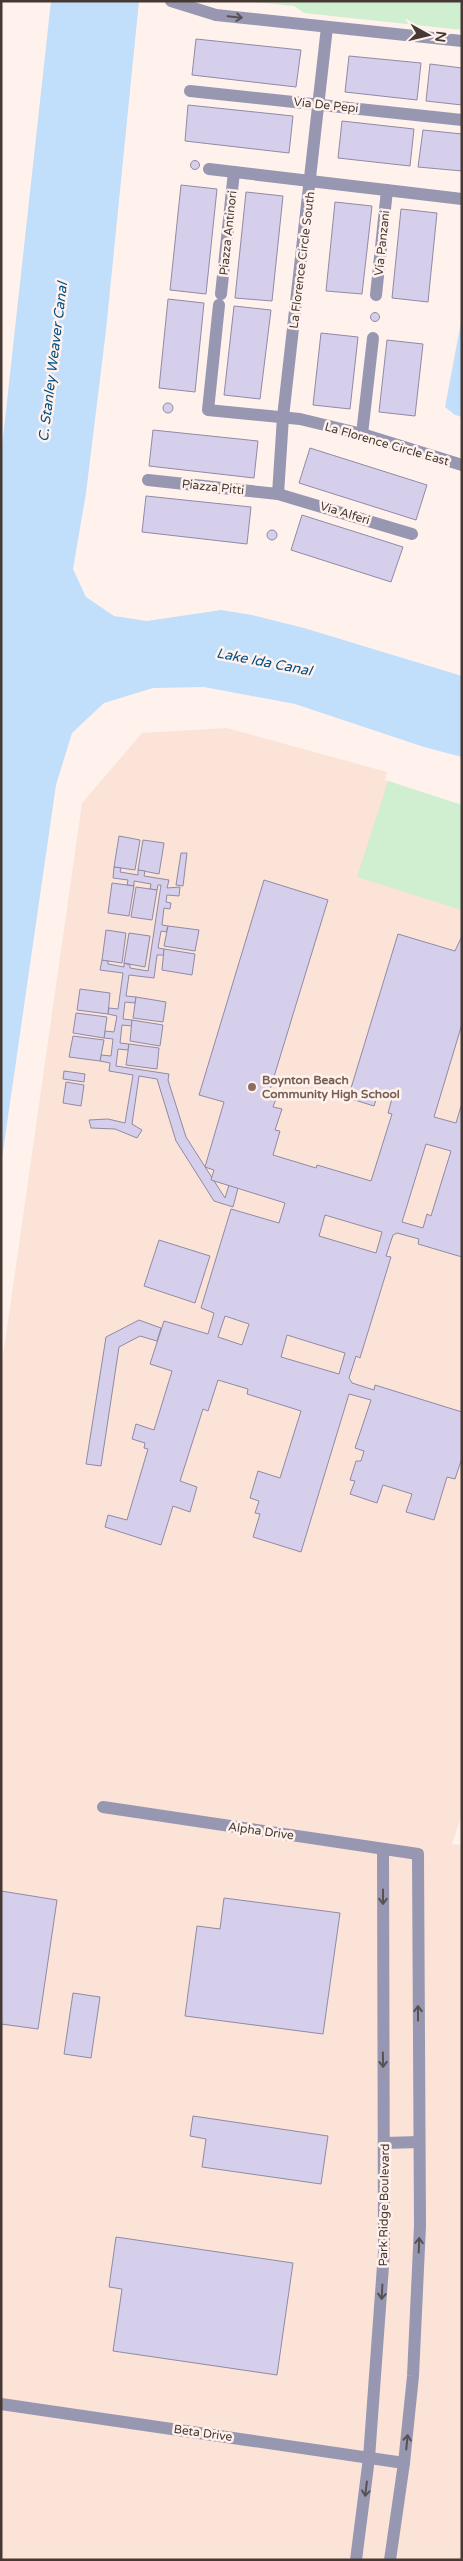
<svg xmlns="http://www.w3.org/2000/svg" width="463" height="2561" font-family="'Varela Round',sans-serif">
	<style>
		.built { fill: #fbe3d8 }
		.green { fill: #d0efd0 }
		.water { fill: #c1defb }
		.building { fill: #d5cfec; stroke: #908aa5; fill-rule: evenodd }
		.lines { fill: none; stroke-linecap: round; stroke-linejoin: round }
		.minor { stroke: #9797b1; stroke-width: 12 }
		.oneway { stroke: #5a5053 }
		.education-dot { fill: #8d6e63; stroke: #fff2ec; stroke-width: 2 }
		.labels { text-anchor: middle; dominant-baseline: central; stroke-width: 5; stroke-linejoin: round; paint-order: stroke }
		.street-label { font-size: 12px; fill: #463934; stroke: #fff2ec }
		.education-label { font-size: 12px; font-weight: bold; fill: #785e54; stroke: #fff2ec; text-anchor: start }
		.water-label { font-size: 14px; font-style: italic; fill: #005088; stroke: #fff2ec }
	</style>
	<rect width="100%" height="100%" fill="#fff2ec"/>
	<polygon class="built" points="227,728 387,772 385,780 462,805 462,1814 452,1844 462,1845 462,2560 1,2560 1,1370 82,803 142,733"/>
	<g class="green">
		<polygon points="245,1 462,1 462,30 304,13 294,6"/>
		<polygon points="388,781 462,805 462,910 357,877"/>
	</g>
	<g class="water">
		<polygon points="51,1 139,1 106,330 86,493 73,569 86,597 114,616 147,621 221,610 252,615 304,628 462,676 462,757 424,747 295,704 204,687 153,688 104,703 72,733 56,785 1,1165 1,456"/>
		<polygon points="462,317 462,417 455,415 445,407"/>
	</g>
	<g class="building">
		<polygon points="196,39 301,50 296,87 192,75"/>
		<polygon points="349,56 421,63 417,100 345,92"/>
		<polygon points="430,64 462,68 462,105 426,101"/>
		<polygon points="188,105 293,116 289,153 185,141"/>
		<polygon points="342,121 414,129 410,166 338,158"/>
		<polygon points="423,130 462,134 462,171 418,167"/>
		<circle cx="195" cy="165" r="4.5"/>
		<polygon points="181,185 217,189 206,294 170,290"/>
		<polygon points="246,192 283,196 272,301 235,298"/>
		<polygon points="335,202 372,206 362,294 326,291"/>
		<polygon points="401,209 437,213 428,302 392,298"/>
		<polygon points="168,299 204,303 195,392 159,388"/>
		<polygon points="234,306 271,310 260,399 224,395"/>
		<circle cx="375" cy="317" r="4.5"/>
		<polygon points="321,333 358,337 350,409 313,405"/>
		<polygon points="387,340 423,344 415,416 379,412"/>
		<circle cx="168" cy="408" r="5"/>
		<polygon points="153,430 258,441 254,478 149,466"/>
		<polygon points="310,448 427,485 416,520 299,483"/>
		<polygon points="146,496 251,507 247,544 142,532"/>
		<polygon points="302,515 403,547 391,582 291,550"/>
		<circle cx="272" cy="535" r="5"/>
		<polygon points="119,836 140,840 135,870 114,867"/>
		<polygon points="143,840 164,843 159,874 138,870"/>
		<polygon points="181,853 187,853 183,886 176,885"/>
		<polygon points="114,867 121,868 120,872 138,875 138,870 145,871 144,876 169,880 167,888 180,887 179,896 167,895 166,902 171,903 170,909 164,908 162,925 168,926 167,929 167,932 161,931 158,948 164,949 164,955 157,955 154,978 129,975 126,996 136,997 135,1003 125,1002 123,1019 132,1020 132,1026 122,1025 120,1043 129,1044 128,1050 118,1049 116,1066 169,1074 168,1080 186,1137 225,1198 229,1185 238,1188 233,1207 214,1201 176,1141 157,1079 139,1076 132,1124 142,1130 137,1138 115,1129 91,1128 89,1120 108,1119 125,1123 133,1075 109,1071 110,1063 100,1061 101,1055 111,1056 113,1039 104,1038 105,1031 114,1032 117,1016 108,1014 109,1008 118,1009 123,973 100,970 102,960 108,961 108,964 124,967 124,963 130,965 130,968 148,971 161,885 158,885 157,890 150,889 151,884 134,881 134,886 127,885 128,880 113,878"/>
		<path d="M264,880L328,900L269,1093L277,1096L273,1107L282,1109L275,1130L280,1131L273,1155L316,1168L317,1165L371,1181L392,1114L388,1113L393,1095L379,1090L374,1106L348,1098L398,934L455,951L462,936V1024L434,1117L456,1123L462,1103V1257L418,1244L419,1239L397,1233L393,1235L386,1256L391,1257L360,1358L356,1356L349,1378L352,1383L374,1390L375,1385L462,1412V1458L455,1479L447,1477L434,1520L406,1512L412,1494L383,1485L377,1503L350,1494L355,1481L350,1480L356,1461H361L364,1451L355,1448L371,1400L349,1394L301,1552L253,1537L260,1514L255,1513L259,1501L250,1498L258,1471L280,1478L301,1411L247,1394L248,1389L218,1380L208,1411L203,1409L180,1481L197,1487L190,1512L173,1506L161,1545L105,1527L108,1515L127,1520L148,1449L144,1448L145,1443L132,1439L136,1424L154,1430L172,1371L150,1364L164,1321L208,1334L214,1313L201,1308L231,1209L279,1223L285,1203L211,1180L214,1170L205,1167L224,1102L199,1095ZM426,1144L451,1151L431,1216L427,1214L423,1228L402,1222ZM325,1215L382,1232L376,1253L319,1236ZM225,1316L249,1324L242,1345L218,1337ZM287,1335L345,1353L339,1374L281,1357Z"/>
		<polygon points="112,883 134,886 129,916 108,913"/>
		<polygon points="136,887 157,890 152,920 131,917"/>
		<polygon points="168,926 199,930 195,951 164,946"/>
		<polygon points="106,930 126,933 122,963 102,960"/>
		<polygon points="129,933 150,936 145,967 124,963"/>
		<polygon points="164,949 195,954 192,975 162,970"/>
		<polygon points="80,989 110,993 108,1014 77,1010"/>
		<polygon points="136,997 166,1002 163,1022 133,1018"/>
		<polygon points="76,1013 107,1017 104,1038 73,1033"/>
		<polygon points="132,1020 163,1025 160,1046 130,1041"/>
		<polygon points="73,1036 104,1040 100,1061 69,1057"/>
		<polygon points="129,1044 159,1048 157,1069 126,1065"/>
		<polygon points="64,1071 85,1074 84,1082 63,1079"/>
		<polygon points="66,1082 84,1085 81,1106 63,1103"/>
		<polygon points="159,1240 210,1256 195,1303 144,1286"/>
		<polygon points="139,1320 161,1328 157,1341 140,1336 119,1347 101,1466 86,1464 106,1337"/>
		<polygon points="1,1891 57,1900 38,2029 1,2024"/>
		<polygon points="224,1898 340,1913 323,2034 185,2016 197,1926 220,1929"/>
		<polygon points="73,1993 100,1997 91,2058 64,2054"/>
		<polygon points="193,2116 328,2136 321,2184 202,2167 206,2139 190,2136"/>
		<polygon points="116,2237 293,2263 277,2375 113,2351 122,2289 109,2287"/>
	</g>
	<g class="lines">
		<g class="minor">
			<polyline points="171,1 216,15 462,41"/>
			<polyline points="190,91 462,120"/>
			<polyline points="209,169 462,199"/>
			<polyline points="221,294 234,172"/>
			<polyline points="376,295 387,190"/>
			<polyline points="219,305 208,410 300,419 362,434 462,465"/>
			<polyline points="362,434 373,338"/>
			<polyline points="148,480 278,494 412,534"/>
			<polyline points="278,494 283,417 327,27"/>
			<polyline points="103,1807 418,1854 420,2226 413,2376 404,2463 390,2560"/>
			<polyline points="384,2143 419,2142"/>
			<polyline points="1,2404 404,2463"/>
			<polyline points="356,2560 369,2458 384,2252 383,1849"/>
		</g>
	</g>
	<defs><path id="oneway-shaft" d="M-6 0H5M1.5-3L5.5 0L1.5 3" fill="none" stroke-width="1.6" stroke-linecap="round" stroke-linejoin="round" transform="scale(1.25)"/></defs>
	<g class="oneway">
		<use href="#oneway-shaft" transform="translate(235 17) rotate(6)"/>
		<use href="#oneway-shaft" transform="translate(383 1897) rotate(90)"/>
		<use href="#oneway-shaft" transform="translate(418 2013) rotate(-90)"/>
		<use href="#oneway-shaft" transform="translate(383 2060) rotate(89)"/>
		<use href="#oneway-shaft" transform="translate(419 2245) rotate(-88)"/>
		<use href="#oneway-shaft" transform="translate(382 2292) rotate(93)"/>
		<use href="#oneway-shaft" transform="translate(407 2442) rotate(-84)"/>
		<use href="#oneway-shaft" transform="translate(366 2489) rotate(97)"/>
	</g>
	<circle class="education-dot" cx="252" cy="1087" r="5"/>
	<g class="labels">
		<g class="street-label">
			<text transform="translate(326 105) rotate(6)">Via De Pepi</text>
			<text transform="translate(228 233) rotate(-84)">Piazza Antinori</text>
			<text transform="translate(382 243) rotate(-84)">Via Panzani</text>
			<text transform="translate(302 260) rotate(-83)">La Florence Circle South</text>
			<text transform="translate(387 444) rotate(16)">La Florence Circle East</text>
			<text transform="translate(213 487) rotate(6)">Piazza Pitti</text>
			<text transform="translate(345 513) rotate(17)">Via Alferi</text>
			<text transform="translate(261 1831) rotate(8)">Alpha Drive</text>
			<text transform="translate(384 2205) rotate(-89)">Park Ridge Boulevard</text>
			<text transform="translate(203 2433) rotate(8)">Beta Drive</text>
		</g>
		<g class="education-label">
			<text x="262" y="1080">Boynton Beach<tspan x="262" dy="14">Community High School</tspan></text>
		</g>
		<g class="water-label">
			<text transform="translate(53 362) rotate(-83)">C. Stanley Weaver Canal</text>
			<text transform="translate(264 662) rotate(11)">Lake Ida Canal</text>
		</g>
	</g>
	<rect width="463" height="2561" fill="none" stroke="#463934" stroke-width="5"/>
	<g transform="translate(428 35) rotate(98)" stroke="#fff2ec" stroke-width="4" paint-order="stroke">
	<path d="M0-4L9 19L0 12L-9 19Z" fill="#463934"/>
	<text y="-8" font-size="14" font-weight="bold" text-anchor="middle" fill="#463934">N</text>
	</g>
</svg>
